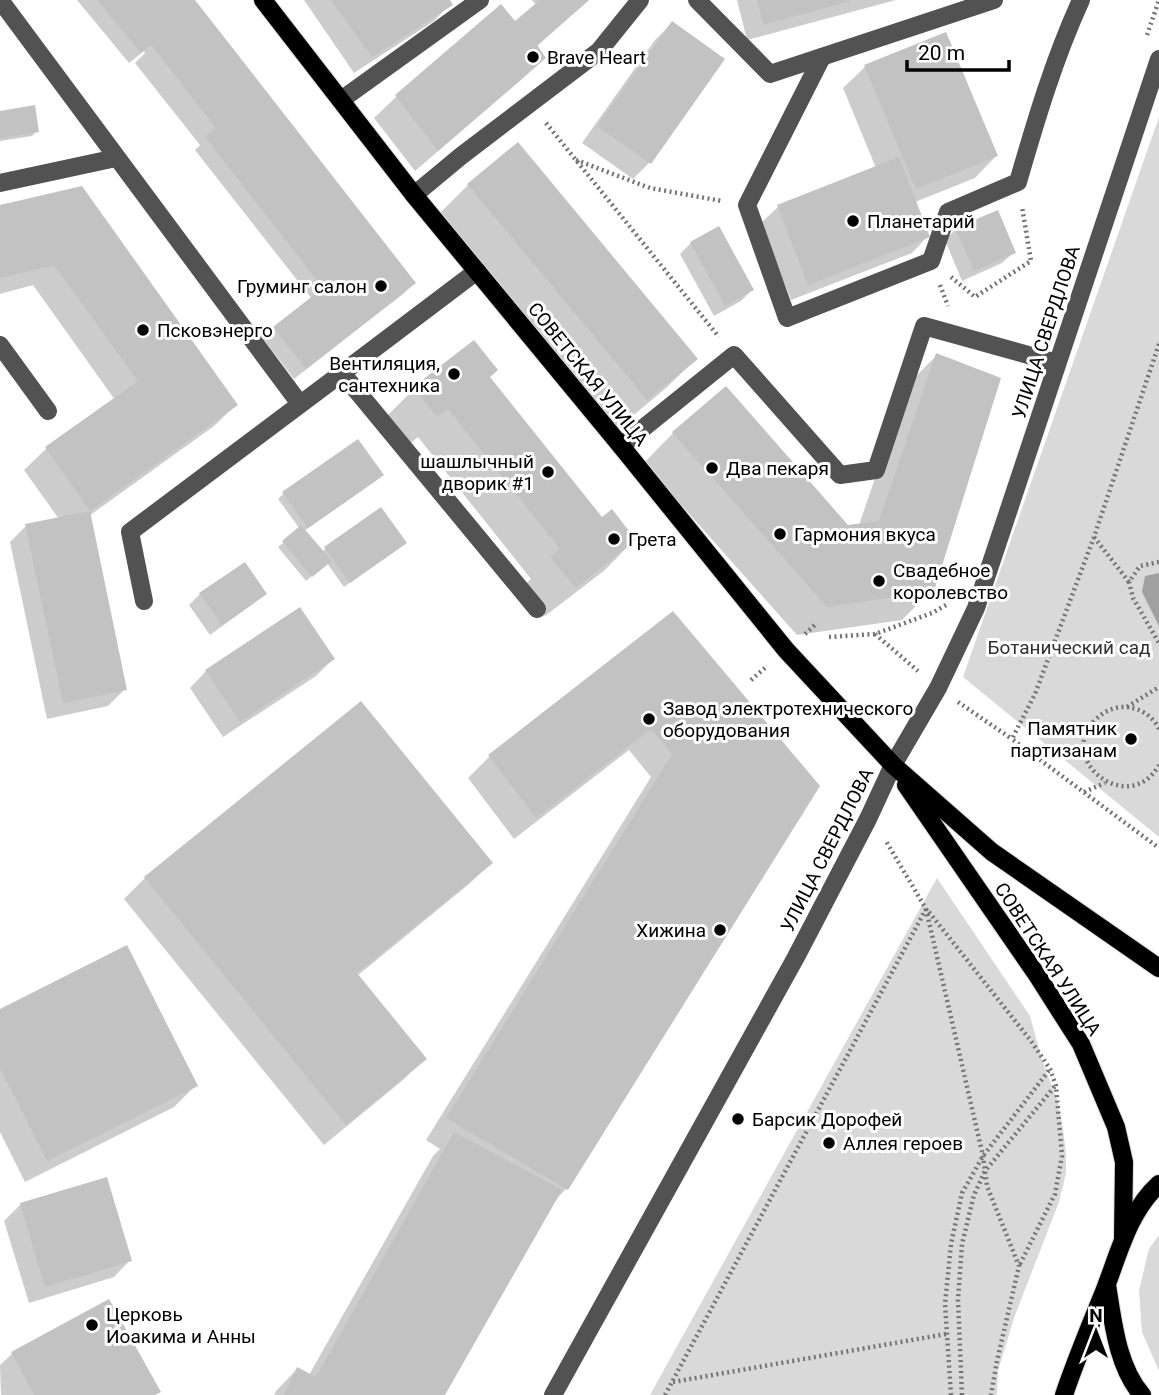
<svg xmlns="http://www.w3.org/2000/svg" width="1159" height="1395" font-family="Roboto,sans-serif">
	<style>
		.green { fill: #d9d9d9 }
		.water { fill: #a0a0a0 }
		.shadow { fill: #0003 }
		.building { fill: #c2c2c2 }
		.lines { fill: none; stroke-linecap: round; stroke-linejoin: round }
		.major-casing { stroke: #dbdbdb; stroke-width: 20 }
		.path { stroke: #747474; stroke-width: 4.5; stroke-dasharray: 2 3.5; stroke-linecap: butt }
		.minor { stroke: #525252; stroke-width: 18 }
		.major { stroke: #000; stroke-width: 18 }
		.poi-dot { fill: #000; stroke: #fff; stroke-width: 2.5 }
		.labels { text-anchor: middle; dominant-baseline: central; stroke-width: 6; stroke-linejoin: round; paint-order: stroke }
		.poi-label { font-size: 19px; fill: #000; stroke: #fff; text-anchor: start }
		.street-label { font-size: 19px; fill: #000; stroke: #fff }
		.park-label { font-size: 19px; fill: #303030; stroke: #fff }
	</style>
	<rect width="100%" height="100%" fill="#fff"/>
	<g class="green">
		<polygon points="1159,117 1159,837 963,677"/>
		<polygon points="937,878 1030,1016 1042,1060 1057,1099 1063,1129 1066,1154 1066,1173 1059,1202 1014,1318 998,1371 997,1395 650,1395"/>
		<polygon points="1159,1235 1159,1371 1142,1332 1139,1290 1149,1249"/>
	</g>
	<polygon class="water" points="1159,573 1159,626 1142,592 1145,576"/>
	<g class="shadow">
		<polygon points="77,0 193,0 414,283 403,294 294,379 263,339 274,328 312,299 195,150 200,145 135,63 145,53 144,51 129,63"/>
		<polygon points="304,0 448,0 450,4 434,21 354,73"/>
		<polygon points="532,0 589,0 536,47 544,58 522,79 415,171 374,118 396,97 501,7 515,24 536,5"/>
		<polygon points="737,0 896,0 747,40"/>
		<polygon points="672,23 649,163 633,179 582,143 655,40"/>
		<polygon points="945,34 996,156 975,178 915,202 928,236 912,253 791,300 761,223 778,207 876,168 843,88 865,67"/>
		<polygon points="0,113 37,131 32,136 0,141"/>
		<polygon points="468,185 696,359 666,388 617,429 439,214"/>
		<polygon points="0,206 236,405 214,426 89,516 125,689 108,706 47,719 10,542 26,526 59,519 24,470 46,449 115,400 33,285 0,294"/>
		<polygon points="956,229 1014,252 1002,263 962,281 945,240"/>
		<polygon points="691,243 752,290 741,301 714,316 680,254"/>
		<polygon points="936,356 932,590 902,620 797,635 644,463 673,433 847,527 859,525 907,385"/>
		<polygon points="488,378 602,520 634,540 605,570 545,616 522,587 531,579 418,437 407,446 385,418 414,389"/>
		<polygon points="377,480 304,531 322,552 326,548 399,547 344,587 327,563 306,581 278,547 300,529 278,499 283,494"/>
		<polygon points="264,593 253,604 210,635 189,605 200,594"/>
		<polygon points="673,613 818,786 566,1189 551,1204 443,1395 274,1395 276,1391 297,1369 309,1375 433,1156 440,1149 426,1140 651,777 629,750 514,839 468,778 489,757"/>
		<polygon points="333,659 316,676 223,737 190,688 206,671"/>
		<polygon points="491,863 469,884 357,976 424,1059 403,1080 324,1145 124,899 145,878"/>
		<polygon points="0,1011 196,1085 174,1107 25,1182 0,1132"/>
		<polygon points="21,1204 130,1260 114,1277 29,1303 4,1221"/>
		<polygon points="108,1301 158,1392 155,1395 1,1395 0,1365 12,1354"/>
	</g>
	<g class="building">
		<polygon points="97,0 195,0 416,283 306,369 273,327 323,288 205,137 216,128 151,45 141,53"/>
		<polygon points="331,0 450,0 453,5 372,57"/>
		<polygon points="540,0 589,0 537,45 546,58 438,151 395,95 501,4 515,21"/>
		<polygon points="757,0 851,0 851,1 763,25"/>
		<polygon points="672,21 725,59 651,164 597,126"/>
		<polygon points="946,32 998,156 916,189 864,65"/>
		<polygon points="35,105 39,132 0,138 0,111"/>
		<polygon points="518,142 698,359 647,400 467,184"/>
		<polygon points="899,157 930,237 808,285 777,205"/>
		<polygon points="82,186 238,405 90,511 127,690 63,703 25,524 90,511 45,447 138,381 54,265 0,278 0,205"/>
		<polygon points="998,210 1016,253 974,271 955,228"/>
		<polygon points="719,226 754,290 725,306 690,242"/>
		<polygon points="474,340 498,370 490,377 602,517 612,509 636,540 576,588 550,557 560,549 448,409 437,417 413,387"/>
		<polygon points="936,353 1001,378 934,591 827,607 672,432 726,386 848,525 879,521"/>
		<polygon points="358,439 384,475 308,528 282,492"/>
		<polygon points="381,507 407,543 350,583 324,547"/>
		<polygon points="301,525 332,561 312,577 282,541"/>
		<polygon points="245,562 267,594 222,625 199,593"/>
		<polygon points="300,607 335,659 240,722 205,670"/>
		<polygon points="673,611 820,786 568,1190 446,1118 672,754 651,729 536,818 488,755"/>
		<polygon points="361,701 493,863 357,973 427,1059 346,1125 144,877"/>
		<polygon points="127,945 198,1086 47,1161 0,1068 0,1009"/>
		<polygon points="454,1132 562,1190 445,1395 284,1395 297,1367 316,1377"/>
		<polygon points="107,1177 132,1261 45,1287 20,1203"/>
		<polygon points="109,1299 161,1392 155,1395 34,1395 11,1352"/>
	</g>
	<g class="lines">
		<g class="major-casing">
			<g id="major">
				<polyline points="263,0 414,195 621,446 786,650 893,765 992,852 1159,968"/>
				<polyline points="906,785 1037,975 1081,1044 1116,1127 1124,1162 1123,1237"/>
				<path d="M1107,1285C1113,1321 1117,1366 1142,1395"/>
				<path d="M1064,1395C1076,1359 1091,1324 1105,1289C1119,1253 1129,1211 1159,1184"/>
			</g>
		</g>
		<g class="path">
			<polyline points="1147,35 1159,0"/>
			<polyline points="546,123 719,337"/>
			<polyline points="576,160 650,188 722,201"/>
			<polyline points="951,277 975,297 1031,261 1022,207"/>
			<polyline points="940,285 948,306"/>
			<polyline points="1159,344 1094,537 1035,694 1012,739 1159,848"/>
			<polyline points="1094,537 1129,582"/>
			<polyline points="1159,562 1140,566 1129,582 1133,598 1159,643"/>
			<polyline points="805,634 817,623"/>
			<polyline points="875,634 918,671"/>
			<polyline points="829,637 875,634 932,613 948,604"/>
			<polyline points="751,680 766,667"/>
			<polyline points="958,702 1012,739"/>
			<polyline points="1127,707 1159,687"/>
			<path d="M1159,729C1153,716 1139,707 1124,707C1113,707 1103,712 1095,720C1055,760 1129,818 1159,765"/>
			<polyline points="1084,792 1105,783"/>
			<polyline points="926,909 983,1156 987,1186 1019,1266 997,1361 991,1395"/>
			<polyline points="929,912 1031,1041 1050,1069 1056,1086 1062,1156 1055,1194 1019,1266"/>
			<polyline points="673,1382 946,1334"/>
			<polyline points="665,1395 926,909 886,841"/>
			<polyline points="951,1395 945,1304 951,1244 962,1193 983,1156 1050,1069"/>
			<polyline points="962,1395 958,1300 962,1244 974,1195 985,1171 1055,1086"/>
		</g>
		<g class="minor">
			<polyline points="0,0 300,404"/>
			<polyline points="697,0 770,74 994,0"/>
			<path d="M822,57L747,205L787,318L931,261L948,212L1018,182C1036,120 1054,59 1081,0"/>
			<polyline points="341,100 480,0"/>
			<polyline points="0,183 116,158"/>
			<polyline points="414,195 461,156 599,51 640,0"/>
			<polyline points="477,271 342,373 537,609"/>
			<polyline points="0,345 48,411"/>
			<polyline points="621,446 734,355 840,475 876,470 924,326 1057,363"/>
			<polyline points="144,601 130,532 342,373"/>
			<polyline points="553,1395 796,957 868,819 893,765 938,688 976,608 1159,59"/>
		</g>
		<use href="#major" class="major"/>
	</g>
	<g class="poi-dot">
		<circle cx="533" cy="57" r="7"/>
		<circle cx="853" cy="221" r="7"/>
		<circle cx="381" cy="286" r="7"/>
		<circle cx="143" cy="330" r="7"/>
		<circle cx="454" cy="374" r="7"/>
		<circle cx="712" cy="468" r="7"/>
		<circle cx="548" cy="472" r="7"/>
		<circle cx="780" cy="534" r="7"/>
		<circle cx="614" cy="539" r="7"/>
		<circle cx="879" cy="581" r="7"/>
		<circle cx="649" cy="719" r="7"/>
		<circle cx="1131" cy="739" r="7"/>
		<circle cx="720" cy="930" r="7"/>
		<circle cx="738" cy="1119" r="7"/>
		<circle cx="829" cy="1143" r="7"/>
		<circle cx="92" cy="1325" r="7"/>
	</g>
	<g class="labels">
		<g class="poi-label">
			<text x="547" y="57">Brave Heart</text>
			<text x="867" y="221">Планетарий</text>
			<text x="367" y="286" text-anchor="end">Груминг салон</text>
			<text x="157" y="330">Псковэнерго</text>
			<text x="440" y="363" text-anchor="end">Вентиляция,<tspan x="440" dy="22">сантехника</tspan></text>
			<text x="534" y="461" text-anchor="end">шашлычный<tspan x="534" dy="22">дворик #1</tspan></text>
			<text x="726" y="468">Два пекаря</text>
			<text x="794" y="534">Гармония вкуса</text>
			<text x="628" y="539">Грета</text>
			<text x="893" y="570">Свадебное<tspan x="893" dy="22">королевство</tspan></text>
			<text x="663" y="708">Завод электротехнического<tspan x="663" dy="22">оборудования</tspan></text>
			<text x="1117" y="728" text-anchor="end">Памятник<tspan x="1117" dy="22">партизанам</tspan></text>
			<text x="706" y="930" text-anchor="end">Хижина</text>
			<text x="752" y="1119">Барсик Дорофей</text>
			<text x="843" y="1143">Аллея героев</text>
			<text x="106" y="1314">Церковь<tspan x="106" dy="22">Иоакима и Анны</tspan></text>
		</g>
		<g class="street-label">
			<text transform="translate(1046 332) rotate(-72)">УЛИЦА СВЕРДЛОВА</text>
			<text transform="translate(588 374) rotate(51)">СОВЕТСКАЯ УЛИЦА</text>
			<text transform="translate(827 850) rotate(-63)">УЛИЦА СВЕРДЛОВА</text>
			<text transform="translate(1048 959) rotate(57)">СОВЕТСКАЯ УЛИЦА</text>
		</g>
		<g class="park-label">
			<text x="1069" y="647">Ботанический сад</text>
		</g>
	</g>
	<g transform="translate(1096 1332)" stroke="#ffffff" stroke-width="5" paint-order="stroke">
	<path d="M0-5L12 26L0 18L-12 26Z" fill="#000000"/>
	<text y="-10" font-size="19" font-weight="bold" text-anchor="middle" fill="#000000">N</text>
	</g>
	<path d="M907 60v10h102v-10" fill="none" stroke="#000000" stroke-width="3.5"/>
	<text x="918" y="60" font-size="21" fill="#000000" stroke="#ffffff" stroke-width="5" paint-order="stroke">20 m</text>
</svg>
